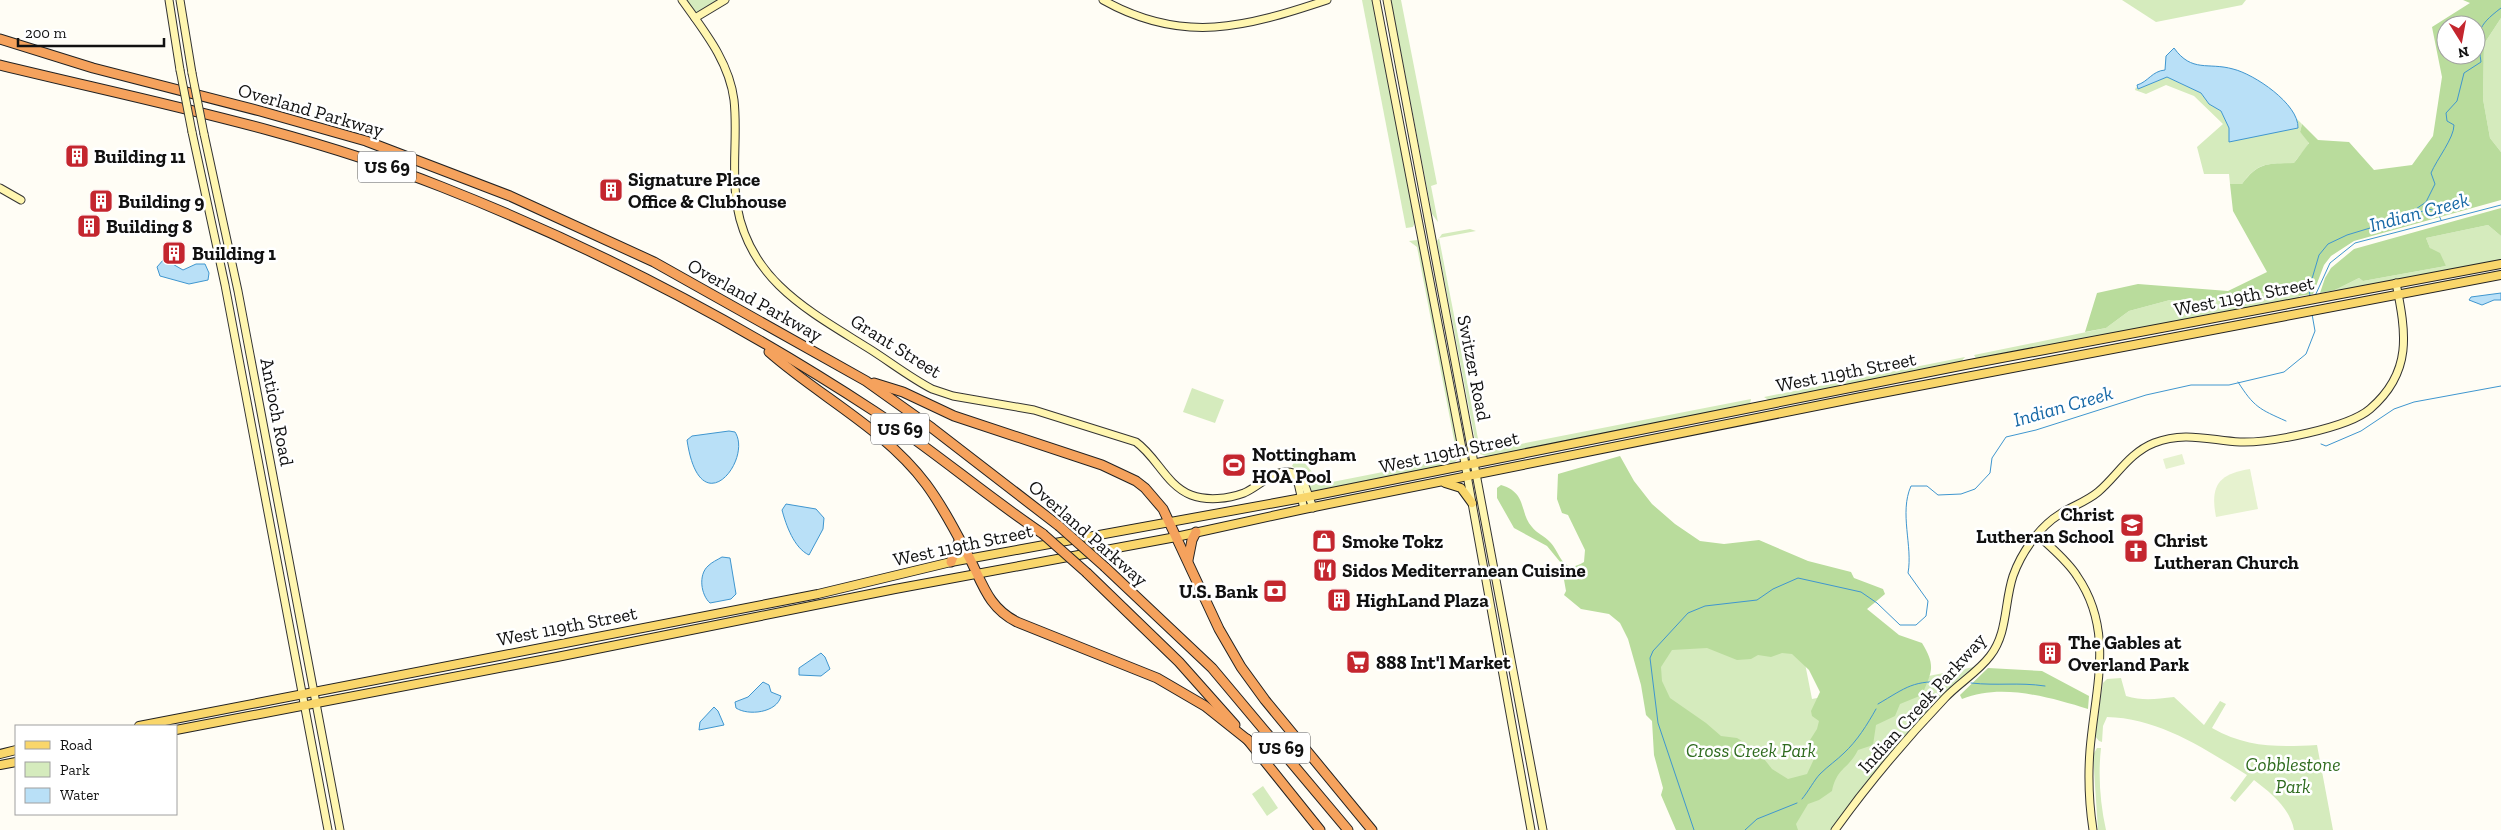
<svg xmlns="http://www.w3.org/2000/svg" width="2501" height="830" font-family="'Zilla Slab',serif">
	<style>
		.green { fill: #d5ebbd }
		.forest { fill: #b9dc9c; fill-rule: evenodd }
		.pitch { fill: #e6f2cf }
		.water { fill: #b9e0f7; stroke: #3f96cf }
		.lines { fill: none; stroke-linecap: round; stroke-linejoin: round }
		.stream { stroke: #3f96cf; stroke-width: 1 }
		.secondary-casing { stroke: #333; stroke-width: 9 }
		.primary-casing { stroke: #222; stroke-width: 10 }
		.highway-casing { stroke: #222; stroke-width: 11 }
		.secondary { stroke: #fff6b0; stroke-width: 7 }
		.primary { stroke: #f9d66b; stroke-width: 8 }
		.highway { stroke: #f5a25d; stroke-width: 9 }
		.secondary-bridge-casing { stroke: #333; stroke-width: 9; stroke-linecap: butt }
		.highway-bridge-casing { stroke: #222; stroke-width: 11; stroke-linecap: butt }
		.secondary-bridge { stroke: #fff6b0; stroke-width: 7 }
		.highway-bridge { stroke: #f5a25d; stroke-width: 9 }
		.labels { text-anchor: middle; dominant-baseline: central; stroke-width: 5; stroke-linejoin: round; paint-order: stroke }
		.shield { fill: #fff; stroke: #585858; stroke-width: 1 }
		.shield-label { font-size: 18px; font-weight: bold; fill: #111 }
		.street-label { font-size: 19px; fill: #111; stroke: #fff }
		.poi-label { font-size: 19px; font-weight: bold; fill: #111; stroke: #fff; text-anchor: start }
		.park-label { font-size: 19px; font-style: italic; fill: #2f6b1f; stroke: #fff }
		.water-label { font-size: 20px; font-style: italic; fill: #1768a6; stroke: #fff }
	</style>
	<rect width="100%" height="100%" fill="#fffdf5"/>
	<g class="green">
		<polygon points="685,0 721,0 695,15"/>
		<polygon points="1362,0 1373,0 1415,222 1413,227 1406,228"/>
		<polygon points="1391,0 1401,0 1437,184 1431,186 1438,222 1432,214"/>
		<polygon points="2122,0 2246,0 2242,5 2156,22"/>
		<polygon points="2501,18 2501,152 2490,138 2483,99 2484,44"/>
		<path d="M2167,77L2201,93L2209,104L2221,111L2229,128H2298L2297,119L2302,124L2300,132L2309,142C2306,151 2298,155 2294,164C2268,164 2259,161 2242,184H2230L2229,174H2204L2197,147L2223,124L2194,96L2166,85L2146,94L2135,90L2136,87L2138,89Z"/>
		<polygon points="2488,225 2501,236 2501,261 2339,292 2335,290 2359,278 2363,281 2446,266 2430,248 2426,238"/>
		<polygon points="1470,229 1476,231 1439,238 1479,444 1490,450 1751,399 1750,404 1489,457 1480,454 1477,450 1437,241 1442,234"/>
		<polygon points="1417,240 1420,244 1460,457 1453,464 1312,491 1303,474 1292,466 1298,455 1322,484 1449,459 1456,450 1417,247 1409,241"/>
		<polygon points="2252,293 2299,293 2299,300 1977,360 1974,355 2106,328 2129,311 2170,300 2215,300"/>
		<polygon points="1965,357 1960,363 1770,401 1764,397"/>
		<polygon points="1192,388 1224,400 1215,423 1183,412"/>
		<polygon points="1789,582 1812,699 1974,667 1942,696 1919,721 1831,830 1694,830 1653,651"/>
		<path d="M2121,678L2126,696C2143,701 2156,699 2174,697L2204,725L2220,701L2226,704L2212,728C2247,748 2278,747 2317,745L2333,830H2294C2290,808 2271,793 2254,780L2235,802L2230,798L2247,775C2205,749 2159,718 2107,717L2103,726L2102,742L2099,741L2095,736L2103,683L2107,679Z"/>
		<path d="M2097,748H2101C2098,775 2100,803 2106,830H2098L2093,755Z"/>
		<polygon points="1263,786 1278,808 1267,816 1252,794"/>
	</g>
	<g class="forest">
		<path d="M2463,0H2501V18L2484,44L2483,99L2490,138L2501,152V200L2354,241L2331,256L2324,265L2313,294L2299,296L2298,293H2252L2215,300H2170L2129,311L2106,328L2085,332L2097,293L2138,284L2228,291L2267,272L2233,211L2230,184H2242C2259,161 2268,164 2294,163L2309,143L2300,132L2302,124L2318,140L2349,142L2374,170L2412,165L2433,136L2442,77L2432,27L2470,3ZM2446,25H2476V55H2446Z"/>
		<polygon points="2501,208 2501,236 2488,225 2426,238 2430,248 2440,253 2446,266 2363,281 2359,278 2335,290 2320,293 2325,278 2331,268 2354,249"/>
		<path d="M1620,456L1634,481L1652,504L1675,524L1700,541L1724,544L1759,540L1808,561L1851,572L1854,578L1883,589L1885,594L1867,609L1899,635L1922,643C1936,666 1932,671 1922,695L1900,704L1895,716L1876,725L1873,745L1858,750C1848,770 1837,767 1832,791L1819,800L1808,804L1796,824L1798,830H1676L1661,795L1663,788L1654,755L1652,721L1646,715L1641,685L1628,639L1620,623L1609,614L1581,609L1564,595L1566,591L1561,563L1547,546L1514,528L1497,498V488L1501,485C1528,493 1519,513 1532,527C1536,533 1545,536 1550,542C1561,553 1562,576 1584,562L1585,550L1568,515L1562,513L1557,499L1558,474ZM1707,648L1737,660L1751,659L1758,655L1771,657L1782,653L1792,654L1809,670L1820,692L1811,711L1812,716L1819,721L1817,729L1810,740L1814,759L1807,774L1788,779L1772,769L1757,750L1737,738L1721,736L1706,723L1670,698L1662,681L1661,667L1672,650Z"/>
		<path d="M1988,668L2042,671L2089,696L2088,709C2049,697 2001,683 1962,699L1960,695Z"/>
	</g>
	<g class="pitch">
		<polygon points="2182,454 2185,464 2166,469 2163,459"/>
		<path d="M2250,469L2258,509L2216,517C2210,486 2218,474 2250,469Z"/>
	</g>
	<g class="water">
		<path d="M2174,48C2192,73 2208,62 2233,69C2254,74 2299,104 2298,128L2229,142V128L2221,111L2209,104L2201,93L2167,77L2138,89L2137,85C2148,82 2152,71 2165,70L2166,56Z"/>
		<polygon points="164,259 183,270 196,264 205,264 209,273 208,280 189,284 160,276 157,267"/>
		<polygon points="2501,293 2501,300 2494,300 2482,305 2469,300 2471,297"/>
		<path d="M729,431L735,432C753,459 700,528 687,440L692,436Z"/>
		<path d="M786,504L816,509L824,518L823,529L809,555C794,548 786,525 782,510Z"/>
		<path d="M722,557L730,558L736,594L731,599L710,603C701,595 698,575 708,566C712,562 717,560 722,557Z"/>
		<polygon points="821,653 825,657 830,669 821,676 799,675 799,668"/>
		<path d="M763,682L769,685L771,692L781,696C777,713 748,716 736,708L735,702L748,697Z"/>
		<polygon points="714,707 718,711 724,725 699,730 700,722"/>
	</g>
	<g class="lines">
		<g class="stream">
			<polyline points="2405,218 2428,209 2437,211 2441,220"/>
			<path d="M2310,296L2309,289L2319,255L2328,244L2347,235L2403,218L2426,202L2435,184L2431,173C2437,159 2454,138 2454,125L2447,121L2446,113L2457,101L2464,73L2481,62C2477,32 2476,27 2501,8"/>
			<polyline points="2315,296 2330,263 2355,243 2501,205"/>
			<path d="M2238,382C2254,407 2259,409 2286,421"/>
			<polyline points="2321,444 2326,446 2361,431 2394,409 2414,402 2501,386"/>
			<path d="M1971,683C1998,686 2018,682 2045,686"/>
			<path d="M1878,704C1907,687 1913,680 1948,682"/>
			<path d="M1802,799C1808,792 1815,779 1820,774C1828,766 1837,760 1844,753C1857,741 1867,725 1876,709"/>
			<path d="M1694,830L1658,723L1650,658L1653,651L1688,613L1705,606L1757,600L1773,589L1798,578L1861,592L1877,603L1900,625H1916L1926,616L1928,601L1908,573C1913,546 1899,513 1911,486H1927L1938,495L1961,494L1975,489L1990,473L1992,458L2006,437L2036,430L2146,395L2191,385H2229L2284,372L2306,354L2315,331L2312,314"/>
			<polyline points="1745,830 1757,819 1797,803"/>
		</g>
		<g class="secondary-casing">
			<g id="secondary">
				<polyline points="169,0 180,70"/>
				<polyline points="180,0 192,73"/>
				<path d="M682,0C704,31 729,61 734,100C738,135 731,171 737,206C750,281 809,311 868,348C889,361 909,377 932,389L953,396L1034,410L1136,442C1157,457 1166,485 1191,495C1207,501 1228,499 1244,493C1264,484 1279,462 1302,477L1313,508"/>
				<path d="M1103,0C1183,45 1246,27 1327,0"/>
				<polyline points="1376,0 1465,464 1531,830"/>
				<polyline points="1387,0 1543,830"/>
				<polyline points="695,18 725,0"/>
				<polyline points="192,132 225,285 328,830"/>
				<polyline points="204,134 238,291 340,830"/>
				<polyline points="0,188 21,200"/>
				<polyline points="1285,472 1298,483 1304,509"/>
				<path d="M2038,535C2051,548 2067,560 2077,576C2115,631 2095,689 2090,750C2088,776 2089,804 2093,830"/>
				<path d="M1835,830C1868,784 1906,739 1945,698C1959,683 1978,672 1990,656C2008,633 2004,603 2013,576C2021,553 2039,527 2060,514C2072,506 2086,502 2098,492C2117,476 2129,453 2154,443C2184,431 2209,440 2240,442C2270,443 2348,428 2370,409C2413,372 2406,333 2396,283"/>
			</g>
		</g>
		<g class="primary-casing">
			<g id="primary">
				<polyline points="1445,483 1461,488 1472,503"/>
				<polyline points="139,726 818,594 951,562 1302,498 1970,364 2501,264"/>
				<polyline points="176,730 557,657 895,589 1176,537 1304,509 1861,397 2501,275"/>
				<polyline points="0,754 16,750"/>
				<polyline points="0,765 16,762"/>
			</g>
		</g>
		<g class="highway-casing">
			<g id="highway">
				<polyline points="0,39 93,68 260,111 366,141 510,196 654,262 866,381 932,428 1059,526"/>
				<path d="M0,65C148,101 299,130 442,187C592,246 738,322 874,411C932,449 985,495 1043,534"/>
				<path d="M769,352C820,397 885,429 926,484C943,507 957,534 970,559C983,585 989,608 1017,622L1157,678L1205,706L1249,741"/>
				<polyline points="874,383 903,392 954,416 1102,465 1136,481 1145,488 1163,509 1219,629 1241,667 1265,700 1372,830"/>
				<polyline points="1188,560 1192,540 1196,532"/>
				<polyline points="951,562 959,541"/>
				<polyline points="1105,567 1212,668 1348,830"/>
				<polyline points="1087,573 1179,662 1235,725"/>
				<polyline points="1247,739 1320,830"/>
			</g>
		</g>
		<use href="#secondary" class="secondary"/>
		<use href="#primary" class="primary"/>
		<use href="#highway" class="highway"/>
		<g class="secondary-bridge-casing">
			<g id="secondary-bridge">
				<polyline points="180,70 192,132"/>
				<polyline points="192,73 204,134"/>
			</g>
		</g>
		<g class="highway-bridge-casing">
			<g id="highway-bridge">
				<polyline points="1059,526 1105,567"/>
				<polyline points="1043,534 1087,573"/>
			</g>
		</g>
		<use href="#secondary-bridge" class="secondary-bridge"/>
		<use href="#highway-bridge" class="highway-bridge"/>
	</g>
	<defs>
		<g id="building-square" transform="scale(1.25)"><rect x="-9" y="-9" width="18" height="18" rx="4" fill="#c4262e" stroke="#fff"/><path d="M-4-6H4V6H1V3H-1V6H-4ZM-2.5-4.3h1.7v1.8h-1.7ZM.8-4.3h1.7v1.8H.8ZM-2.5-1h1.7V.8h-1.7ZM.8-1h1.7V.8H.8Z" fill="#fff"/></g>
		<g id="stadium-square" transform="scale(1.25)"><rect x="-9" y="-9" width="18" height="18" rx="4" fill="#c4262e" stroke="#fff"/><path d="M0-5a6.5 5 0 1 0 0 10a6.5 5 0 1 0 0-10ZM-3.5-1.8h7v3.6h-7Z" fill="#fff"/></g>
		<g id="school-square" transform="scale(1.25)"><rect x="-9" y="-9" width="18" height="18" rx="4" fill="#c4262e" stroke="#fff"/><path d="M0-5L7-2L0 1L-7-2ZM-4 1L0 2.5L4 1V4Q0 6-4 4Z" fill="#fff"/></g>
		<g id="shop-square" transform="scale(1.25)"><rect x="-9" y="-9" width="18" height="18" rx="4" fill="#c4262e" stroke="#fff"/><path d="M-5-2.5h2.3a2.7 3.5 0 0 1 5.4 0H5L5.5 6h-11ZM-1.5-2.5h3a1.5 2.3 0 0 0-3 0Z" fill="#fff"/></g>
		<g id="church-square" transform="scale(1.25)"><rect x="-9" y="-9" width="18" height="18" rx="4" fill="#c4262e" stroke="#fff"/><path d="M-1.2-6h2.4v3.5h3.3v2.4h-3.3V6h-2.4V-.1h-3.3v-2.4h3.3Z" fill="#fff"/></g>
		<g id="restaurant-square" transform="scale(1.25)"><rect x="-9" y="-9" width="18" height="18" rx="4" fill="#c4262e" stroke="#fff"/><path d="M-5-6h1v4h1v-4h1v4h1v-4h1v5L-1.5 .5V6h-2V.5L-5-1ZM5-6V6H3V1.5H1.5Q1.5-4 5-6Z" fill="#fff"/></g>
		<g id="bank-square" transform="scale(1.25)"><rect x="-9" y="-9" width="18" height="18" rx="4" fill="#c4262e" stroke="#fff"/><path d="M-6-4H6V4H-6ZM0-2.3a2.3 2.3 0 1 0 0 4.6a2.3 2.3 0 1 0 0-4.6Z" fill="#fff"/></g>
		<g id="supermarket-square" transform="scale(1.25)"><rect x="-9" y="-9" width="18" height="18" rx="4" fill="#c4262e" stroke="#fff"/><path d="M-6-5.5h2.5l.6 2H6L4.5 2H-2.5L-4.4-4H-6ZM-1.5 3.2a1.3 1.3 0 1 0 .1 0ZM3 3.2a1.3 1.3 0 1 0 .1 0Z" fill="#fff"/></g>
	</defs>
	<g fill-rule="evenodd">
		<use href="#building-square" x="77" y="156"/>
		<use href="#building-square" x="611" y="190"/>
		<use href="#building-square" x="101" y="201"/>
		<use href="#building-square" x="89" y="226"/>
		<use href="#building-square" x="174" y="253"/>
		<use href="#stadium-square" x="1234" y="465"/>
		<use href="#school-square" x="2132" y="525"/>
		<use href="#shop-square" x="1324" y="541"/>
		<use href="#church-square" x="2136" y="551"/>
		<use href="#restaurant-square" x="1325" y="570"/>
		<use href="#bank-square" x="1275" y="591"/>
		<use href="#building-square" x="1339" y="600"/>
		<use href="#building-square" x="2050" y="653"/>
		<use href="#supermarket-square" x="1358" y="662"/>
	</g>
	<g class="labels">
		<g class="shield">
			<rect x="358" y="151.5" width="58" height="31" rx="4"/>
			<rect x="871" y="413.5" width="58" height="31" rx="4"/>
			<rect x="1252" y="732.5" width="58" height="31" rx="4"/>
		</g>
		<g class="shield-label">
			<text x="387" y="167">US 69</text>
			<text x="900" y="429">US 69</text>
			<text x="1281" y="748">US 69</text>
		</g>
		<g class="street-label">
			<text transform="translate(311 110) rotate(16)">Overland Parkway</text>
			<text transform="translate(2244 296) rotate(-11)">West 119th Street</text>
			<text transform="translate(755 300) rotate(29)">Overland Parkway</text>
			<text transform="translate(896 346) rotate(32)">Grant Street</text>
			<text transform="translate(1474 368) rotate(79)">Switzer Road</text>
			<text transform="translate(1846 372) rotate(-11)">West 119th Street</text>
			<text transform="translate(277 412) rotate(79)">Antioch Road</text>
			<text transform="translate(1449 452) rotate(-12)">West 119th Street</text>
			<text transform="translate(1088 533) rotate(41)">Overland Parkway</text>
			<text transform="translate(963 545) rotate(-12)">West 119th Street</text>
			<text transform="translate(567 626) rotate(-11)">West 119th Street</text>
			<text transform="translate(1922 703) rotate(-48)">Indian Creek Parkway</text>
		</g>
		<g class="poi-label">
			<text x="94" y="156">Building 11</text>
			<text x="628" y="179">Signature Place<tspan x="628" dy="22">Office &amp; Clubhouse</tspan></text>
			<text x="118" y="201">Building 9</text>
			<text x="106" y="226">Building 8</text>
			<text x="192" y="253">Building 1</text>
			<text x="1252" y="454">Nottingham<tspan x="1252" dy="22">HOA Pool</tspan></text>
			<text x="2114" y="514" text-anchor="end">Christ<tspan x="2114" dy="22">Lutheran School</tspan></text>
			<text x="2154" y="540">Christ<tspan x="2154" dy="22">Lutheran Church</tspan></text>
			<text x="1342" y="541">Smoke Tokz</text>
			<text x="1342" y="570">Sidos Mediterranean Cuisine</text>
			<text x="1258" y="591" text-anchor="end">U.S. Bank</text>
			<text x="1356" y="600">HighLand Plaza</text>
			<text x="2068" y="642">The Gables at<tspan x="2068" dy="22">Overland Park</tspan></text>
			<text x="1376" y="662">888 Int'l Market</text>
		</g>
		<g class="park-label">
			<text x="1751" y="750">Cross Creek Park</text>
			<text x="2293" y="764">Cobblestone<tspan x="2293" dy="22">Park</tspan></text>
		</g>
		<g class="water-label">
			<text transform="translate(2419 212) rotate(-15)">Indian Creek</text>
			<text transform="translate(2063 406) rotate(-16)">Indian Creek</text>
		</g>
	</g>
	<rect x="15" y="725" width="162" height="90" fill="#ffffff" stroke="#a0a0a0"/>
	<rect x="25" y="741" width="25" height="8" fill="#f9d66b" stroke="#a0a0a0"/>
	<text x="60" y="750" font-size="15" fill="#111111">Road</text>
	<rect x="25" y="762" width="25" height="15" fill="#d5ebbd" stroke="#a0a0a0"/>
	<text x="60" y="775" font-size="15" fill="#111111">Park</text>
	<rect x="25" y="788" width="25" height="15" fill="#b9e0f7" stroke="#a0a0a0"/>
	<text x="60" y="800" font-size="15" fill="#111111">Water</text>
	<g transform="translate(2461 40) rotate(169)"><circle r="24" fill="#ffffff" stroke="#a0a0a0"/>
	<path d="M0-4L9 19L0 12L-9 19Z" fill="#c4262e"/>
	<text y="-8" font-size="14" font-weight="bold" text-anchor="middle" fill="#111111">N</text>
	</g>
	<path d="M18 38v8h146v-8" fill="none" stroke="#111111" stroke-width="2.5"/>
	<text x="25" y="38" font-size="15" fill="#111111" stroke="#ffffff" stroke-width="4" paint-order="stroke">200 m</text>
</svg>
